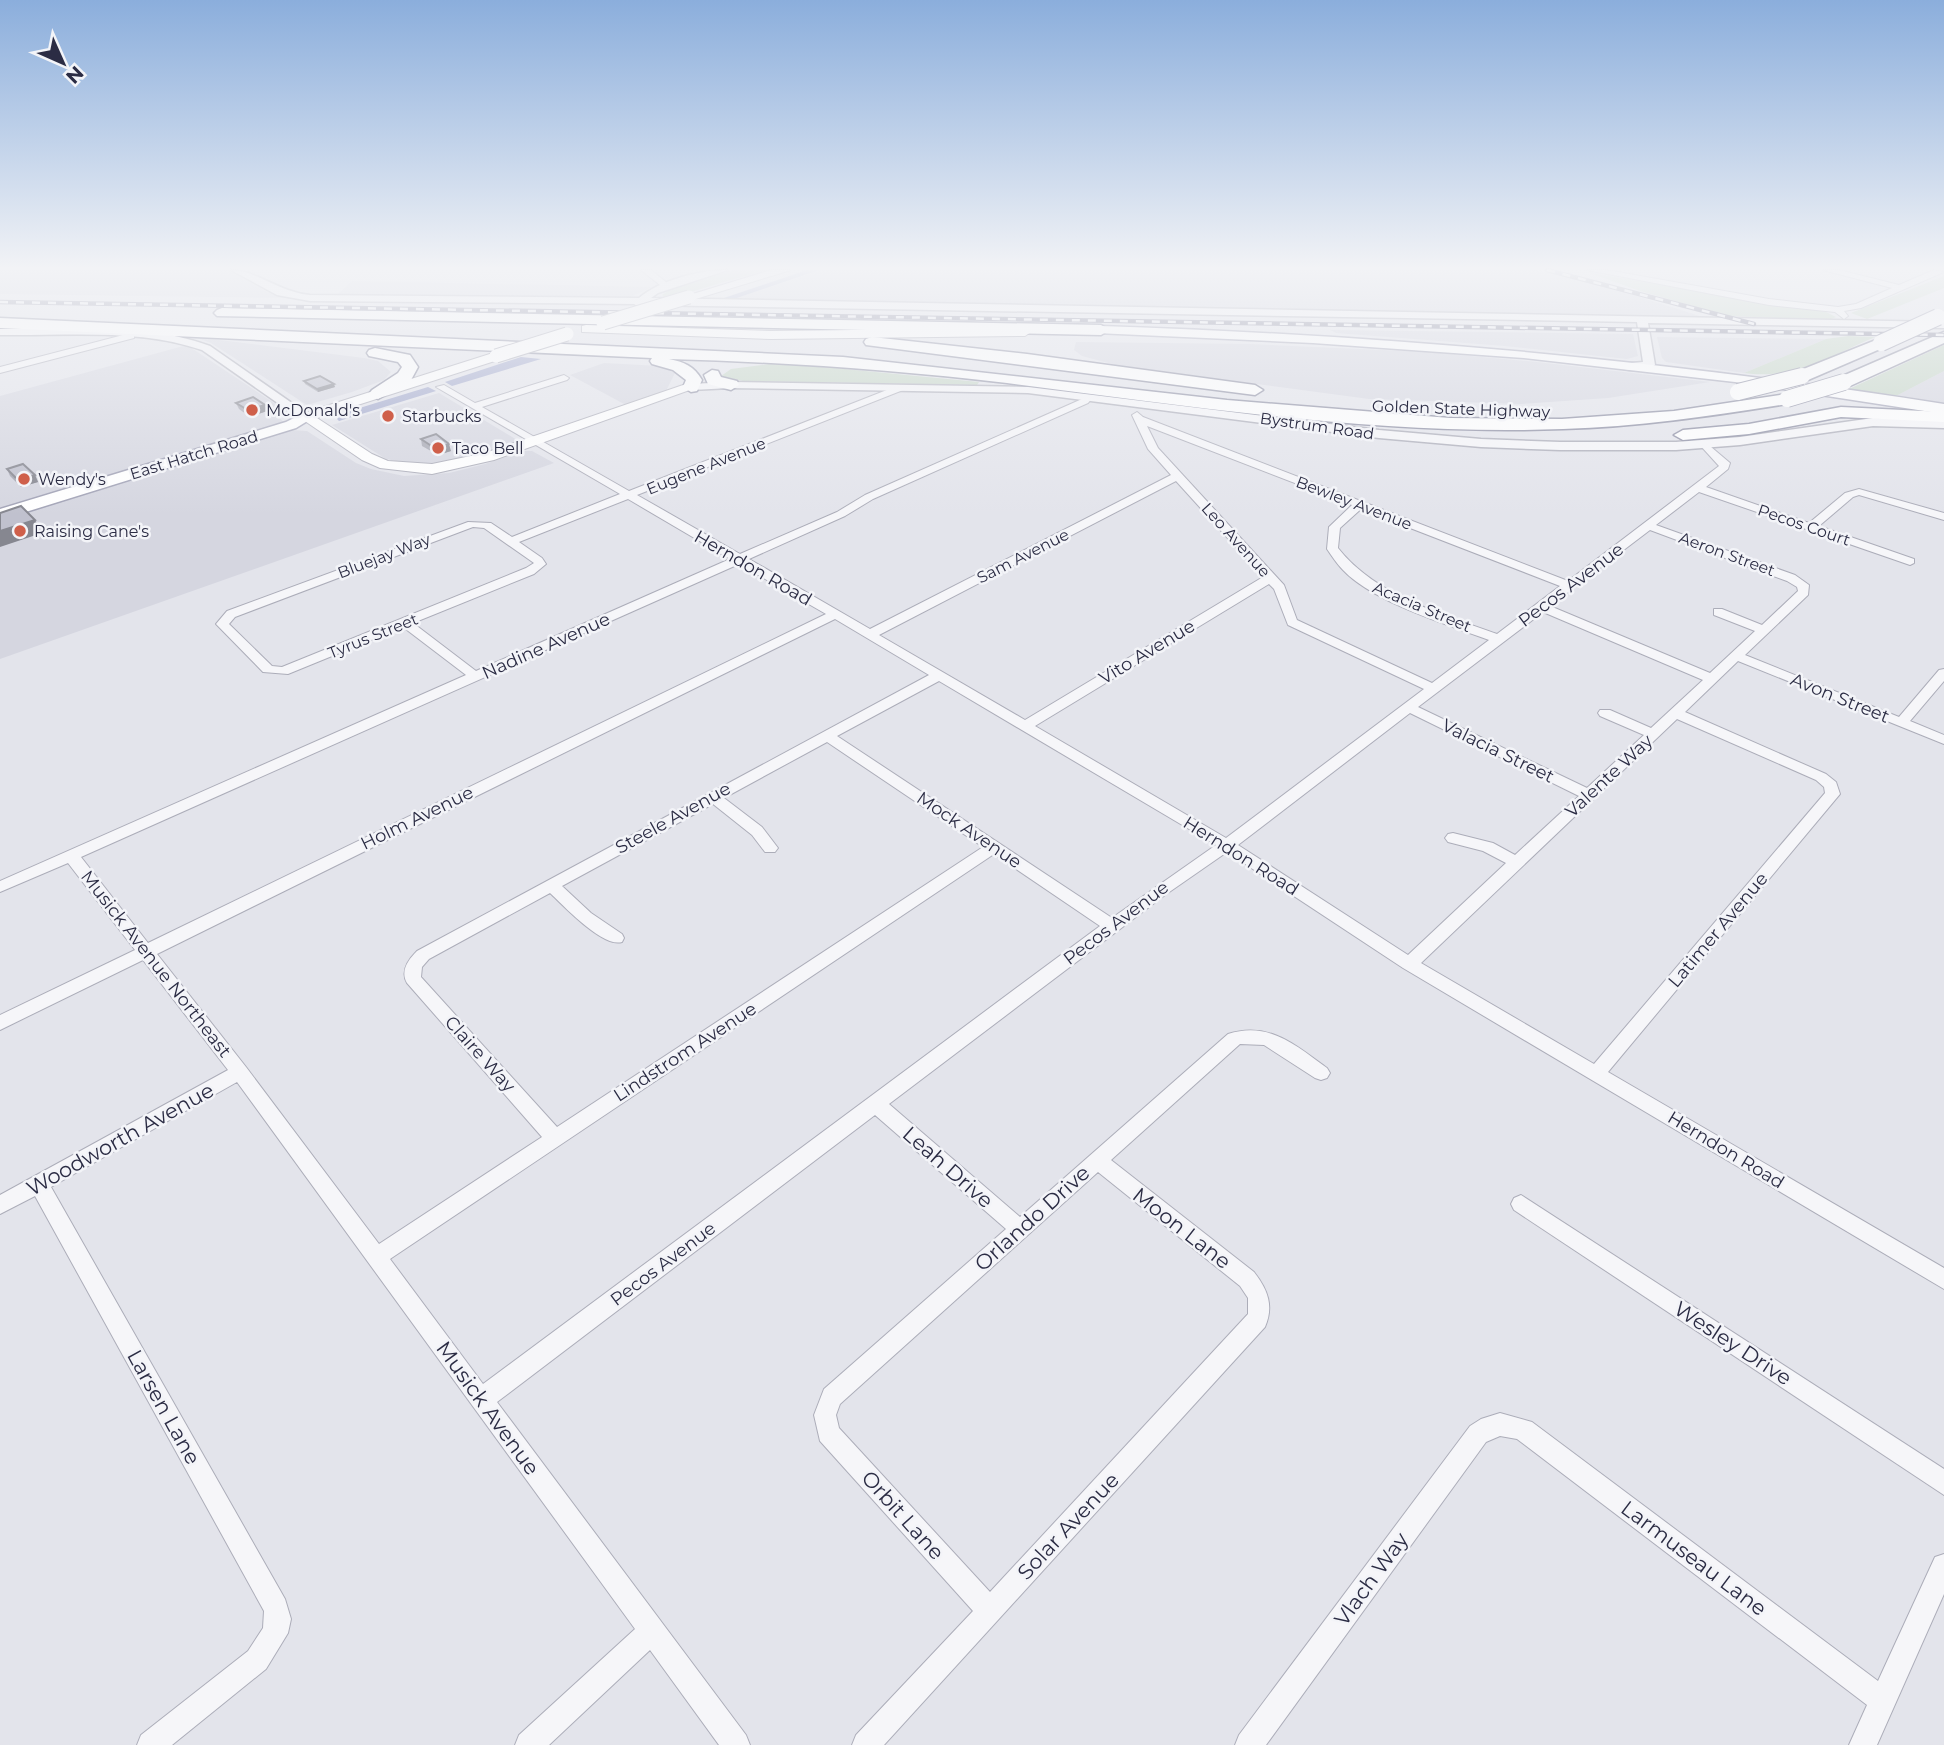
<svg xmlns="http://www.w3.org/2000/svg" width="1944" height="1745" font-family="Montserrat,sans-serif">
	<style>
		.built { fill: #d5d6e0 }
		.green { fill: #c4d5c5 }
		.water { fill: #9fa6cb }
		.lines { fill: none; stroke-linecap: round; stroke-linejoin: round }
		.canal { fill: #9fa6cb; fill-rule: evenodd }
		.minor-casing { stroke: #acadb9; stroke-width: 2 }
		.tertiary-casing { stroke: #acadb9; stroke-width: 3 }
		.secondary-casing { stroke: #acadb9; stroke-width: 2 }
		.primary-casing { stroke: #a3a4b7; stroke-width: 3 }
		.motorway-casing { stroke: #8b8da2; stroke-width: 3 }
		.minor { fill: #f6f6f9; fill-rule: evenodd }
		.tertiary { fill: #f6f6f9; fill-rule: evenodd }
		.secondary { fill: #fff; fill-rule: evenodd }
		.primary { fill: #fff; fill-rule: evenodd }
		.motorway { fill: #fff; fill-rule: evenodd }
		.rail-casing { stroke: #7d7e95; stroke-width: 4.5 }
		.rail { stroke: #f3f4f8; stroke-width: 2.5; stroke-dasharray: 8; stroke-linecap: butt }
		.secondary-bridge-casing { stroke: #acadb9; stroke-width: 15; stroke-linecap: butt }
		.motorway-bridge-casing { stroke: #8b8da2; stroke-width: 18; stroke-linecap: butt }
		.secondary-bridge { stroke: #fff; stroke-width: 13 }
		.motorway-bridge { stroke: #fff; stroke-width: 16 }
		.wall { fill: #a5a6b1 }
		.shaded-wall { fill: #868790 }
		.building { fill: #c0c1ce; stroke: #868790; stroke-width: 2 }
		.poi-dot { fill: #cf5f4a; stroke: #f3f4f8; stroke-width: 2.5 }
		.labels { text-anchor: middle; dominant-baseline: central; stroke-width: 5; stroke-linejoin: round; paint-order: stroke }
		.far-street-label { font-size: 16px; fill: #2b2c44; stroke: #f3f4f8 }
		.far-poi-label { font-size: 16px; fill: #2b2c44; stroke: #f3f4f8; text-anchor: start }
		.street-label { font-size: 18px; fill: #2b2c44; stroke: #f3f4f8 }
		.near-street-label { font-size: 21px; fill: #2b2c44; stroke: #f3f4f8 }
	</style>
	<rect width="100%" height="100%" fill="#e3e4eb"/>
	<g class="built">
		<polygon points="0,270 229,270 267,292 286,298 0,294"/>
		<polygon points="822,270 1535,270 1598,284 1703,317 734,299"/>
		<polygon points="352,281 652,287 624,300 336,296"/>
		<polygon points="1330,330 1633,334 1638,356 1627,359 1505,346 1336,333"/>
		<polygon points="195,337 364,358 378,361 391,372 384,380 352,392 307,405 211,343"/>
		<polygon points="1657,337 1826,339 1744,373 1666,362 1662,358"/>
		<polygon points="1076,342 1249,344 1427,352 1537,362 1710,382 1608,398 1521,404 1369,399 1116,365 1082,356 1074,350"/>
		<polygon points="187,345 286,411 279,417 290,430 307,431 356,463 371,469 404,476 449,473 485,464 523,451 532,451 554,463 0,659 0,396"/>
		<polygon points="604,363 660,366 675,373 666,391 626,405 570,375"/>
		<polygon points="1944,371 1944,404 1896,396"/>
		<polygon points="439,393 522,443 470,461 427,467 386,459 332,425"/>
	</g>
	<g class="green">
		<polygon points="734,270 766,270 666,299 662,295 668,291"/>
		<polygon points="1590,273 1826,312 1836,317 1829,320 1728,316 1640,291"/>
		<polygon points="1944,276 1944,288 1867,319 1851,313"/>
		<path d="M1848,336L1875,337C1830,356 1795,380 1744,373L1826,339Z"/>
		<polygon points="1944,345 1944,371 1896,396 1849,389"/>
		<polygon points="769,364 834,368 979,382 977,385 743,381 721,376 731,369"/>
	</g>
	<g class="water">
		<polygon points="521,357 541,359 452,386 445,382"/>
		<polygon points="428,387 436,391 339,421 337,419 340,414"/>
	</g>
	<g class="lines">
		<polygon class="canal" points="807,270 819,270 731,300 724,298"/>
		<g class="minor-casing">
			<g id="minor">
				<polygon points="641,270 651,270 672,287 665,289"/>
				<polygon points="1587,270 1607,270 1769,299 1838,307 1856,304 1892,288 1823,270 1839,270 1899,285 1934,270 1944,272 1861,308 1844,311 1848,316 1844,319 1835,312 1769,305"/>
				<polygon points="131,333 134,334 134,338 0,373 0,367"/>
				<path d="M564,375L569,378L567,380L482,407L629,491L897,386H903V390L637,495L740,554L837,512L865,495L1082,399L1085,395H1091L1093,397L1088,403L873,499L845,516L749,559L870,629L1171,475L1148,449L1132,415L1137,412L1143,417L1568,581L1719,466L1699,444L1704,441L1730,463L1728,469L1706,487L1809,523L1845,493L1859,489L1944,513V520L1859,495L1853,497L1819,526L1914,559V563L1910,565L1699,492L1656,525L1795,575L1809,585L1808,595L1745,655L1899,717L1939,670L1944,669V681L1910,721L1944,735V744L1738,661L1685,712L1826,774L1836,782L1840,794L1608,1072L1944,1268V1289L1403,968L1227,852L1165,895L889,1104L1020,1217L1228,1034C1269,1021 1295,1045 1327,1068L1330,1073L1327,1078L1321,1080L1315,1078L1264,1045L1240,1044L1111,1160L1254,1272C1268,1290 1274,1306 1265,1327L884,1745H852L856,1735L973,1611L820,1441L814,1415L824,1389L1006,1229L875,1115L497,1402L746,1735L750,1745H719L650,1650L549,1745H515L519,1735L635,1629L237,1082L51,1187L285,1599L291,1619L288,1633L266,1669L172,1745H137L141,1735L248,1651L263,1628L264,1611L35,1196L0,1214V1195L228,1070L143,960L0,1030V1015L135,950L68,863L0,892V881L466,675L403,627L288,674L263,672L216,624L227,611L468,522L491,523L512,537L620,494L436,387L444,385L475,403ZM1147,426L1352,505L1329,527L1327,549C1332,556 1337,564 1343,570C1373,602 1448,625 1489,640L1432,683L1297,620L1284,585L1158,448ZM1176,481L1263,577L1025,720L879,635ZM628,499L730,559L476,671L413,623L534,574L546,564L542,558L519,542ZM1361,509L1560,586L1497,634C1442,614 1376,596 1338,548L1340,528ZM473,527L484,528L534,563L526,568L282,667L272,666L229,624L235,617ZM1650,530L1787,581L1797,587L1798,591L1762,625L1722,609H1714V615L1755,631L1710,673L1550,606ZM739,564L826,614L148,943L81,857ZM1269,584L1274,589L1288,625L1424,689L1226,838L1035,726ZM1543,612L1703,680L1651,728L1610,710H1600L1598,713L1600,716L1644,735L1587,788L1418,707ZM835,619L929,675L417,951C408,960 400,971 407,983L542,1137L379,1244L246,1067L157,954ZM939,681L1216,845L1112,918L837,736ZM1410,713L1579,796L1515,855L1493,843L1453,833L1448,834L1445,838L1448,842L1483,851L1506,863L1408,955L1238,845ZM1677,719L1816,780L1824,787L1825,793L1594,1064L1421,963ZM827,742L983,847L557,1127L421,977L422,967L429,959L550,893C564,906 603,948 622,942L624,938L622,934L591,913L562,886L713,804L752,835L765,852H775L778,848L762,827L724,798ZM994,854L1100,926L483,1384L390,1259ZM1098,1172L1240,1286L1248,1298V1314L990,1592L839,1428L836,1415L840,1404Z"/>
				<polygon points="1521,1195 1944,1469 1944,1495 1514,1210 1511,1204 1514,1198"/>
				<polygon points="1500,1413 1532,1422 1878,1681 1935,1557 1944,1554 1944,1594 1877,1745 1849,1745 1867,1705 1517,1439 1500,1436 1486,1442 1266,1745 1235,1745 1239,1735 1470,1426 1481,1419"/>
			</g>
		</g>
		<g class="tertiary-casing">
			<g id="tertiary">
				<path d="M231,270C256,270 279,292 310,295L639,298C660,280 700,270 728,270L658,293L651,298L1944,322V328L1648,323L1655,365C1646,371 1626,372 1617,366L1619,364L1643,362L1637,322L644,305L639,307L634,304L310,301L277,295Z"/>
				<path d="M0,329C69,329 144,322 210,346L312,417L302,420L202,350C139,328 66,336 0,335Z"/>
				<polygon points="731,382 1028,387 1379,430 1481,439 1560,442 1676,442 1740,437 1873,418 1944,420 1944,428 1873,426 1740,445 1676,450 1560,450 1481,447 1379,438 1028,393 731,388 691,390 685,387 691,384"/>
			</g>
		</g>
		<g class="secondary-casing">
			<g id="secondary">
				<polygon points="771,270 791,270 689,301 683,297"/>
				<polygon points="586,325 771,331 1025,328 1031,332 1025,336 771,339 582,332 582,326"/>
				<polygon points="496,352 501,353 501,359 317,418 372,454 388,461 432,464 485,453 686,384 691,383 698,387 494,460 432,474 380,468 362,460 299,417 301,414"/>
			</g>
		</g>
		<g class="primary-casing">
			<g id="primary">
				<path d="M1101,326C1384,335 1664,360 1944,404V414L1735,382L1524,358L1313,343L1096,333V327Z"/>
				<polygon points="306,412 314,417 296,428 0,520 0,509 286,422"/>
			</g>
		</g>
		<g class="motorway-casing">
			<g id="motorway">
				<polygon points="222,308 1101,325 1109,330 1101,335 217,316 214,313 217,310"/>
				<path d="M0,318L843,357L1227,400L1450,418L1562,419L1674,411L1787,394L1796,399L1787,404C1712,416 1639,427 1563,429C1377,436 1191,406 1007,383C895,370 782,362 669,359C684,362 694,366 702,380L697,391L691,392L683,387L686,380L673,370L652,364L650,361L652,358L0,328Z"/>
				<polygon points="1944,332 1944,343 1850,386 1838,386 1836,382 1838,378"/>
				<polygon points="872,337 1027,354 1255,385 1263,390 1255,395 866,345 864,342 866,339"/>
				<polygon points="1881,338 1889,343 1887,346 1808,380 1796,380 1794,376 1796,372"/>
				<polygon points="375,348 410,355 418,367 411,380 378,399 369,394 372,390 398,373 402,367 398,362 369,356 367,353 369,350"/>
				<polygon points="712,370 718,371 721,377 737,381 739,385 731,390 708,384 704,375"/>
				<polygon points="1841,407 1944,412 1944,422 1841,417 1749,434 1683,440 1674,435 1683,430 1749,424"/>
			</g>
		</g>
		<use href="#minor" class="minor"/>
		<use href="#tertiary" class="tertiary"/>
		<use href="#secondary" class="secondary"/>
		<use href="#primary" class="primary"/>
		<use href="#motorway" class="motorway"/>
		<g class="rail-casing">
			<g id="rail">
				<polyline points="1547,270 1754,324"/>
				<polyline points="0,302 1944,335"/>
			</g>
		</g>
		<use href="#rail" class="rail"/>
		<g class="secondary-bridge-casing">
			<g id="secondary-bridge">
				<polyline points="603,323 689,297"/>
				<polyline points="496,356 567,334"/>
			</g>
		</g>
		<g class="motorway-bridge-casing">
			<g id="motorway-bridge">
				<polyline points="1881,343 1938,317"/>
				<polyline points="1738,392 1802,376"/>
				<polyline points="1787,399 1844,382"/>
			</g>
		</g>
		<use href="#secondary-bridge" class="secondary-bridge"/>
		<use href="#motorway-bridge" class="motorway-bridge"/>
	</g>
	<g class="wall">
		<polygon points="304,381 335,387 318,392 305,384"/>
		<polygon points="236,403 265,405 267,411 250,417 239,409"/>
		<polygon points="421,439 451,451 438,455 422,446"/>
		<polygon points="7,469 35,475 38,482 21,487 10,476"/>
	</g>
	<g class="shaded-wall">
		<polygon points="334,384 335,387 318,392 317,389"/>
		<polygon points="265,405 267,411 250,417 248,410"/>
		<polygon points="449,444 451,451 438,455 436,449"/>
		<polygon points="35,475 38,482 21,487 18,480"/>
		<polygon points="35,520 42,533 0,547 0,531"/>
	</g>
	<g class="building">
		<polygon points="320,376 334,384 317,389 304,381"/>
		<polygon points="253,397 265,405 248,410 236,403"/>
		<polygon points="436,434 449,444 436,449 421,439"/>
		<polygon points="23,464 35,475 18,480 7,469"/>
		<polygon points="21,506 35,520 0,531 0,513"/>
	</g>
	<linearGradient id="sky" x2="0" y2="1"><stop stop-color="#8baedc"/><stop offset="0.52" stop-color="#f2f3f6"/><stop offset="1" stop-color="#f2f3f6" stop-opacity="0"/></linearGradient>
	<rect width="1944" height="515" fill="url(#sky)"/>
	<g class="poi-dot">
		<circle cx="252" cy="410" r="7"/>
		<circle cx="388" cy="416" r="7"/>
		<circle cx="438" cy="448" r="7"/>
		<circle cx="24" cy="479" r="7"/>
		<circle cx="20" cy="531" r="7"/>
	</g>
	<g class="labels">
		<g class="far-street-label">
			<text transform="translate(1461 409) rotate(2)">Golden State Highway</text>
			<text transform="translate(1317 426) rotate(8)">Bystrum Road</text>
			<text transform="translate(194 455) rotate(-17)">East Hatch Road</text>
			<text transform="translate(706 466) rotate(-22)">Eugene Avenue</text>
			<text transform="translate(1354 503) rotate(21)">Bewley Avenue</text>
			<text transform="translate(1804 525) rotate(19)">Pecos Court</text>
			<text transform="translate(1236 540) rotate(48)">Leo Avenue</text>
			<text transform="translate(1727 554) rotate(20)">Aeron Street</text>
			<text transform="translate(384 556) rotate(-21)">Bluejay Way</text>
			<text transform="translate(1023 556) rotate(-27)">Sam Avenue</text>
			<text transform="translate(1422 607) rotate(23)">Acacia Street</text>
			<text transform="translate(373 636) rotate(-22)">Tyrus Street</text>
		</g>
		<g class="far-poi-label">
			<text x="266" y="410">McDonald's</text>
			<text x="402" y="416">Starbucks</text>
			<text x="452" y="448">Taco Bell</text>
			<text x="38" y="479">Wendy's</text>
			<text x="34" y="531">Raising Cane's</text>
		</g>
		<g class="street-label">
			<text transform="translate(753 568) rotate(30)">Herndon Road</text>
			<text transform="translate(1571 585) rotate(-37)">Pecos Avenue</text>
			<text transform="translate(546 646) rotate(-24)">Nadine Avenue</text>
			<text transform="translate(1147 652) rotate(-31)">Vito Avenue</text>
			<text transform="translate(1840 698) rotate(22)">Avon Street</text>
			<text transform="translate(1498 751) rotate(26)">Valacia Street</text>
			<text transform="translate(1609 776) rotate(-43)">Valente Way</text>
			<text transform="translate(417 818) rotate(-26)">Holm Avenue</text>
			<text transform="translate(673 818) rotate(-29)">Steele Avenue</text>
			<text transform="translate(969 830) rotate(34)">Mock Avenue</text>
			<text transform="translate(1241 856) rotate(32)">Herndon Road</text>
			<text transform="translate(1116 923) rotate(-37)">Pecos Avenue</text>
			<text transform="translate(1718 930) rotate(-50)">Latimer Avenue</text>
			<text transform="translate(156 964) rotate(52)">Musick Avenue Northeast</text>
			<text transform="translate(685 1052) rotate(-33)">Lindstrom Avenue</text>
			<text transform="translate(480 1054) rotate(48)">Claire Way</text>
			<text transform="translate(1726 1150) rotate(31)">Herndon Road</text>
			<text transform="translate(663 1264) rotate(-37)">Pecos Avenue</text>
		</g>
		<g class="near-street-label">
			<text transform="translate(120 1139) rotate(-29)">Woodworth Avenue</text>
			<text transform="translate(948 1167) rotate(41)">Leah Drive</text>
			<text transform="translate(1032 1218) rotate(-42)">Orlando Drive</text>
			<text transform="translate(1182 1228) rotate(38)">Moon Lane</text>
			<text transform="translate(1733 1343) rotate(33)">Wesley Drive</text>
			<text transform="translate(164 1407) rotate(61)">Larsen Lane</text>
			<text transform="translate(488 1408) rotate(54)">Musick Avenue</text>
			<text transform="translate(903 1515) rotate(48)">Orbit Lane</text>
			<text transform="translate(1068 1526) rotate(-47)">Solar Avenue</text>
			<text transform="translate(1694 1558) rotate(37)">Larmuseau Lane</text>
			<text transform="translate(1371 1579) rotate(-54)">Vlach Way</text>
		</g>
	</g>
	<g transform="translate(63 63) rotate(135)" stroke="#f3f4f8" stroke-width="5" paint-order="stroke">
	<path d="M0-5L12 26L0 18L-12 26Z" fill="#2b2c44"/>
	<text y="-10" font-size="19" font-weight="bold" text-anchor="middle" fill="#2b2c44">N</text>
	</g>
</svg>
